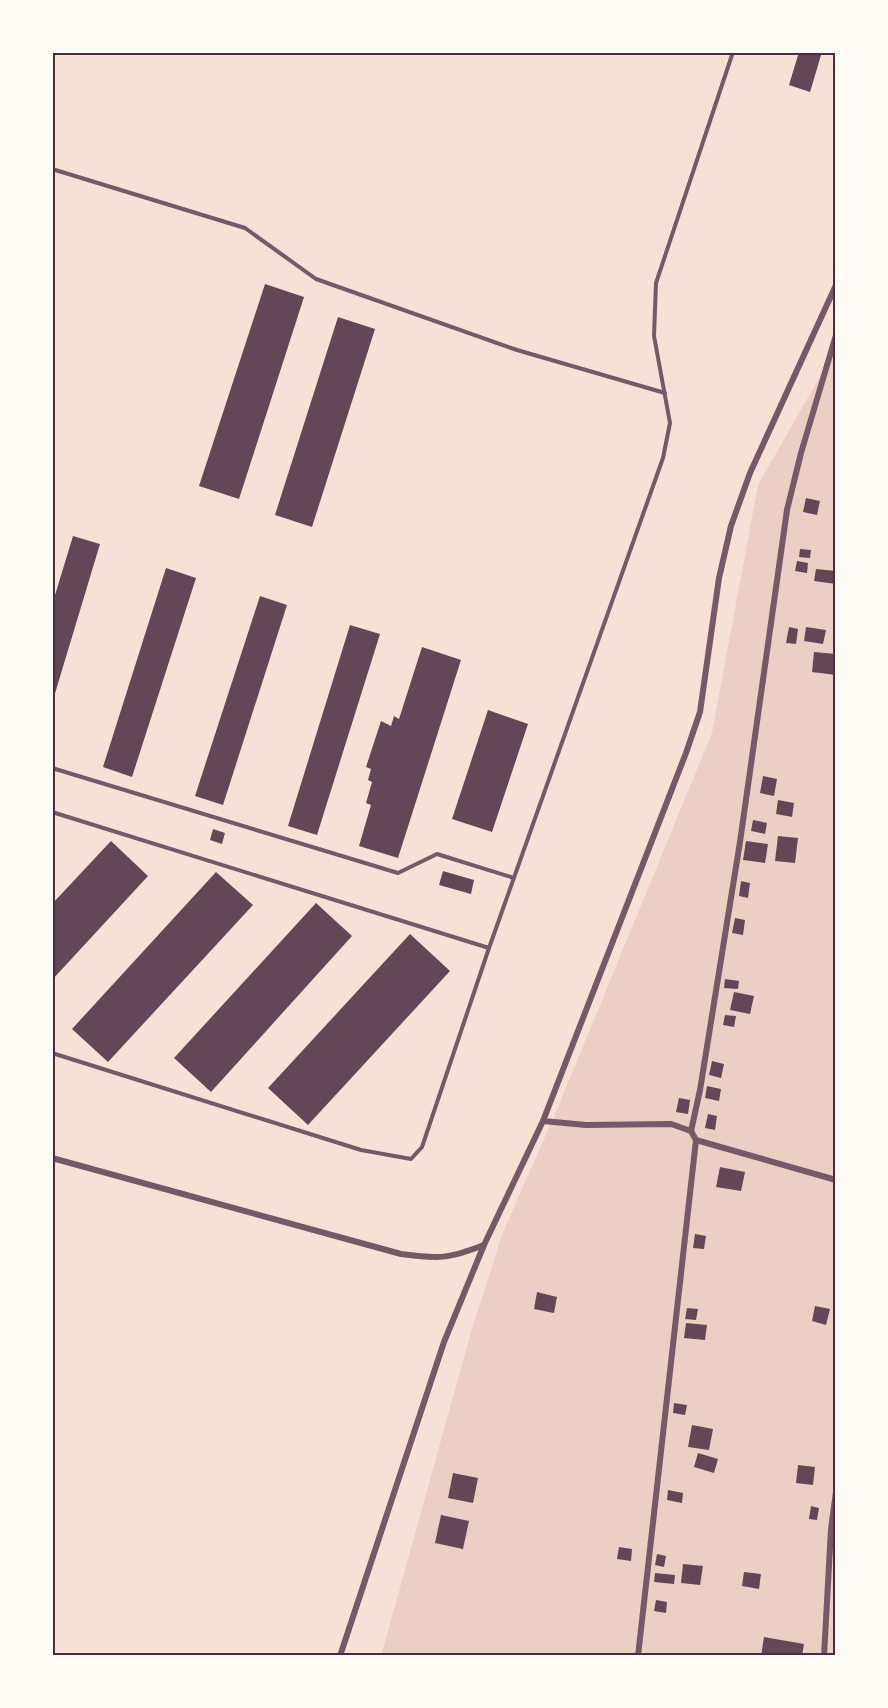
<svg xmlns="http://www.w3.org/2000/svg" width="888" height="1708" font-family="'Golos Text',sans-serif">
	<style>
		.green { fill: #ebcfc5 }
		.building { fill: #644757 }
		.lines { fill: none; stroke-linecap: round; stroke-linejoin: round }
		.service { stroke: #755966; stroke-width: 4 }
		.minor { stroke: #755966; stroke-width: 6 }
		.neatline { fill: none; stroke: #4a2c40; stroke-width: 2 }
	</style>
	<rect width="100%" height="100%" fill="#f7e1d7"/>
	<polygon class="green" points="835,350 835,1655 381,1656 471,1332 503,1232 556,1112 712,733 758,485"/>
	<g class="building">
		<polygon points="799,52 822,52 810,92 789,85"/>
		<polygon points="265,284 304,297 239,499 199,486"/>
		<polygon points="338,317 375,329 312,527 275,515"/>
		<polygon points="806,498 820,501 817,515 803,512"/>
		<polygon points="73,536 100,544 53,700 52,605"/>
		<polygon points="800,549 811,550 810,558 799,557"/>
		<polygon points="797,561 808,563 807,573 795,571"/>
		<polygon points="166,568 196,578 132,777 103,767"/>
		<polygon points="816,569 836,571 836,584 814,581"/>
		<polygon points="260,596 287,605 223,805 195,796"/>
		<polygon points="350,625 380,634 317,835 288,826"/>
		<polygon points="789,627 798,629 796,644 786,643"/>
		<polygon points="806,627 826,630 823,644 804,641"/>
		<polygon points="422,647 461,660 398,858 359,846 371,805 366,803 372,782 368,780 371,769 366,767 381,721 391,726 394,716 399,719"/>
		<polygon points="814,652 836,654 836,675 812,672"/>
		<polygon points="488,710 528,724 492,832 452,819"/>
		<polygon points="763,776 777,779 774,796 760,793"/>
		<polygon points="778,800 794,803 792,817 776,814"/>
		<polygon points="753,820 767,823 765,834 751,831"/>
		<polygon points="213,829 225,833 222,844 210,840"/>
		<polygon points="778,836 798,838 795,863 775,861"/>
		<polygon points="111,841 148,876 52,980 52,904"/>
		<polygon points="746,841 768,844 765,863 743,860"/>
		<polygon points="443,871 474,880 471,894 439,885"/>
		<polygon points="216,872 253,905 108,1062 72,1029"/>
		<polygon points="741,881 750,883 748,898 739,896"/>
		<polygon points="316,903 352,936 211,1092 174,1058"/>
		<polygon points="735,918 745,920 743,935 732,933"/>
		<polygon points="410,934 450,971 308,1125 268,1088"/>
		<polygon points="725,979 739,981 738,989 724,988"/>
		<polygon points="734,992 754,996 750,1014 730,1010"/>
		<polygon points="725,1015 736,1016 734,1027 723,1025"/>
		<polygon points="712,1061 724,1064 721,1078 709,1075"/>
		<polygon points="707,1086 721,1089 719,1101 705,1098"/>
		<polygon points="679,1098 690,1100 688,1114 676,1112"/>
		<polygon points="708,1114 717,1116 715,1130 705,1128"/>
		<polygon points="720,1167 745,1172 741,1191 716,1187"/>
		<polygon points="695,1234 706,1236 704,1249 693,1248"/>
		<polygon points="537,1292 557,1297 554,1313 534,1309"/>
		<polygon points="815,1306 830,1309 826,1325 812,1321"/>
		<polygon points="687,1308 698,1309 696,1320 685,1319"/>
		<polygon points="686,1323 707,1325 705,1340 684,1338"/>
		<polygon points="674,1403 687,1405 685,1415 673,1413"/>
		<polygon points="692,1425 713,1429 709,1450 688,1447"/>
		<polygon points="698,1453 718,1459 714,1473 694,1467"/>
		<polygon points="798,1465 815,1467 813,1485 796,1483"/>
		<polygon points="453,1473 478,1478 473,1503 448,1498"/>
		<polygon points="668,1490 683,1493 682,1503 667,1500"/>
		<polygon points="811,1506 819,1508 817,1520 809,1519"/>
		<polygon points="441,1515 469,1521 463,1549 435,1543"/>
		<polygon points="619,1547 632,1549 631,1561 617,1559"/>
		<polygon points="657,1554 666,1556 664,1567 655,1565"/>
		<polygon points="683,1564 703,1566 700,1585 681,1583"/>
		<polygon points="744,1572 761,1574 759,1589 742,1586"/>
		<polygon points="655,1573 675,1575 674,1584 654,1582"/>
		<polygon points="656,1600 667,1602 666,1613 654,1611"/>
		<polygon points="764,1637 804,1644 802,1656 761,1656"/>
	</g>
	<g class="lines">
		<g class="service">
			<polyline points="52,169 245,228 316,279 517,350 665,393"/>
			<polyline points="52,768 398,873 437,854 514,878"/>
			<polyline points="52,812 489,948"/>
			<polyline points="52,1053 361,1150 411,1159 422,1147 489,948 663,458 670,423 654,336 656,283 733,52"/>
		</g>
		<g class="minor">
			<polyline points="543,1121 586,1125 671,1124 691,1131 696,1140 836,1180"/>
			<polyline points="691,1131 700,1090 740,842 787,510 801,453 836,335"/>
			<path d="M52,1158L401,1254C439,1259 448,1259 484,1245L543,1121L686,753L700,712L719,578L731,526L750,473L836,285"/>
			<polyline points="340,1656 444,1342 484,1245"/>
			<polyline points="638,1656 696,1140"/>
			<polyline points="824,1656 831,1529 836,1492"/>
		</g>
	</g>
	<rect width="888" height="1708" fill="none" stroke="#fffaf5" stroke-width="108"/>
	<rect x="54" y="54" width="780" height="1600" class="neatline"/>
</svg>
